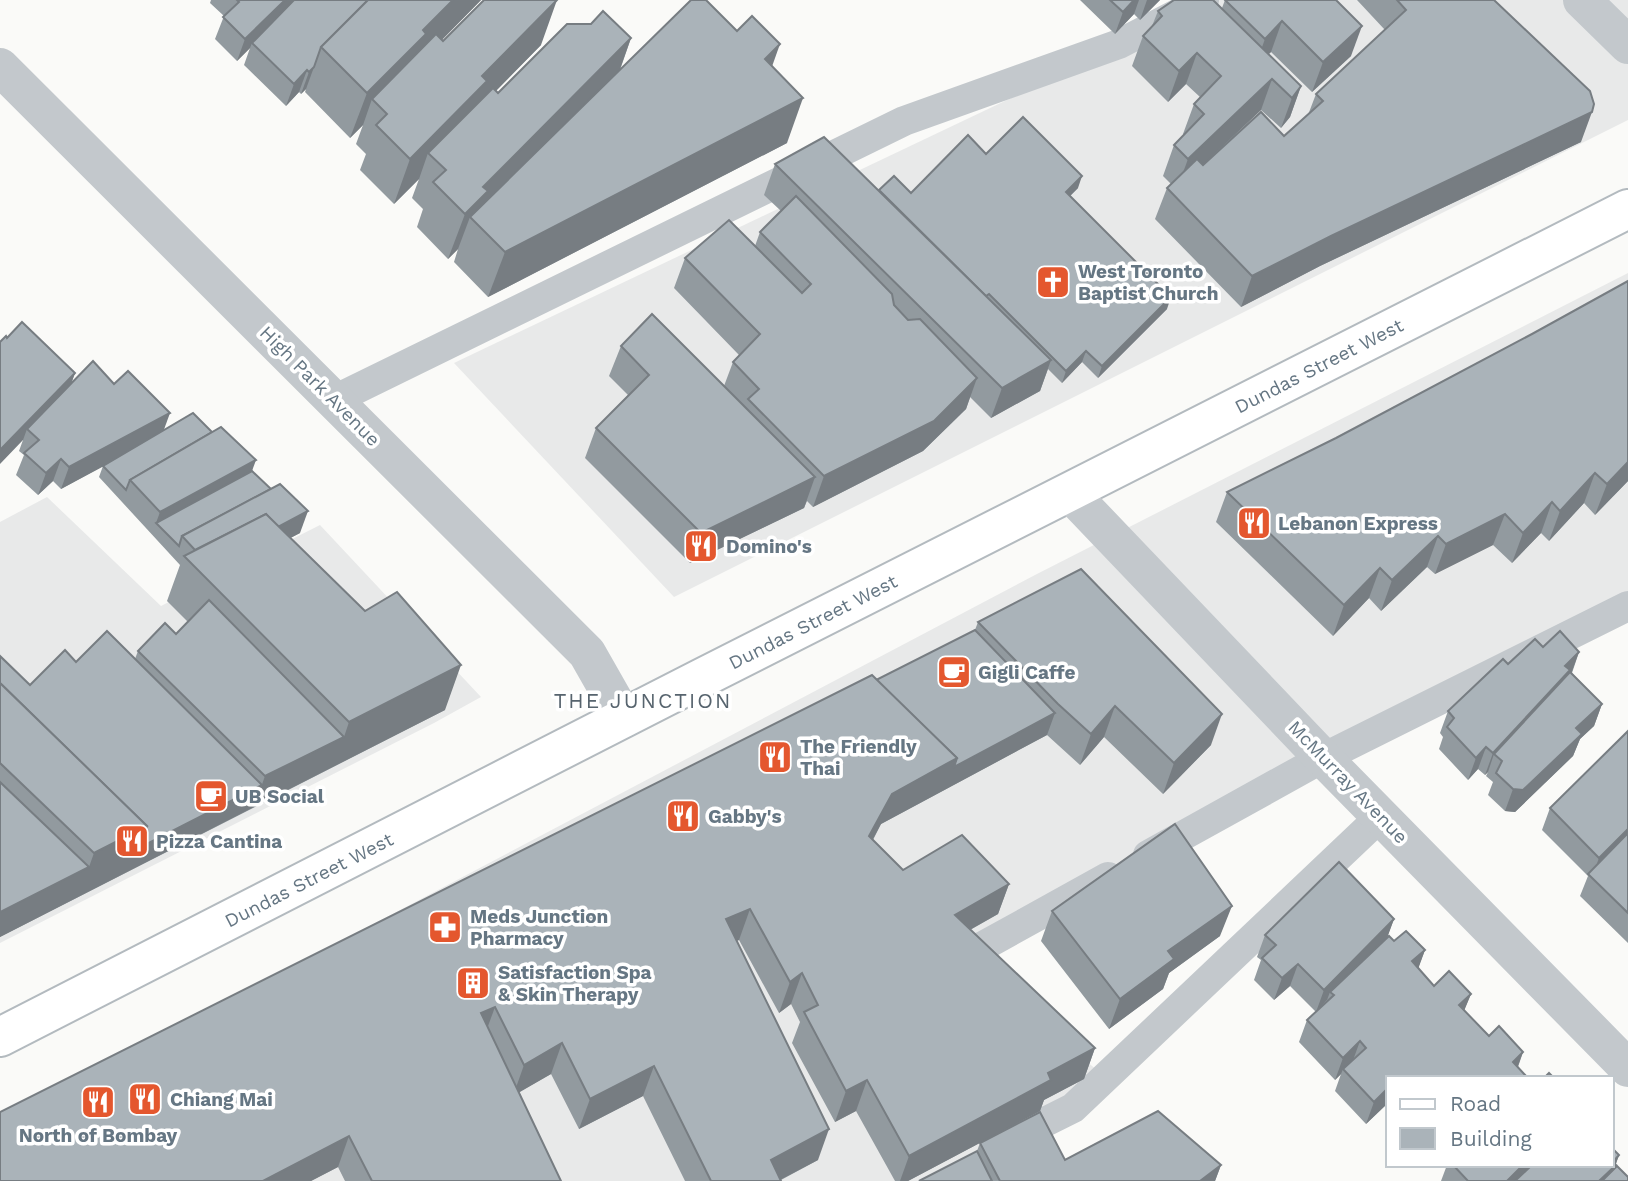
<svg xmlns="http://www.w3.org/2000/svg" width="1628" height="1181" font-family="'Work Sans',sans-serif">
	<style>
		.built { fill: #e8e9e9 }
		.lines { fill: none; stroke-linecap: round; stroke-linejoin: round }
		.secondary-casing { stroke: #b3babf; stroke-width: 42 }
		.service { stroke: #c3c8cc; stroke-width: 30 }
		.minor { stroke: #c3c8cc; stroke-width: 38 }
		.tertiary { stroke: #c3c8cc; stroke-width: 38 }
		.secondary { stroke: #fff; stroke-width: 38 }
		.wall { fill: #929a9f }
		.shaded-wall { fill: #777d82 }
		.building { fill: #aab3b9; stroke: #777d82; stroke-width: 2 }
		.labels { text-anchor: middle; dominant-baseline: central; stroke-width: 7; stroke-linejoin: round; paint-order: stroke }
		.poi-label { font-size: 19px; font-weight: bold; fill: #657683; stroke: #fff; text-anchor: start }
		.street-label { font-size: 19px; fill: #657683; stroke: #fff }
		.neighbourhood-label { font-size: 21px; letter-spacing: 2px; fill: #57646e; stroke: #fff }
	</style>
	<rect width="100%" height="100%" fill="#fafaf8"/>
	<g class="built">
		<polygon points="1217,0 1628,0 1628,120 674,597 454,363"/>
		<polygon points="1628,273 1628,613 1399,729 969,967 1107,1078 930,1181 0,1181 0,1121 1035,575"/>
		<polygon points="47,497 161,606 320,525 481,697 434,723 0,943 0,522"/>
	</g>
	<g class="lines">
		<g class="secondary-casing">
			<polyline id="secondary" points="0,1037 702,678 1628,209"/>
		</g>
		<g class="service">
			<polyline points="334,400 904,121 1119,44 1204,0"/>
			<polyline points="1148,855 1323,758 1628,606"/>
			<polyline points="976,950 1108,877"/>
			<polyline points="1009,1140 1073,1108 1381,816"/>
		</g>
		<g class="minor">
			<polyline points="1582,0 1628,45"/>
			<polyline points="1070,493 1323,758 1628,1068"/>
		</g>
		<polyline class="tertiary" points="0,67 587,653 624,718"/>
		<use href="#secondary" class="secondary"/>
	</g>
	<g class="wall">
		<polygon points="211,0 481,0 442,40 443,41 541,45 496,91 498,93 631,38 620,70 772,67 787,143 488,297 454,262 458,249 448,259 417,227 423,209 412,198 419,179 394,204 360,170 366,154 356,144 363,125 350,138 305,92 306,89 301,94 299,92 286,106 244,65 250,48 237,61 215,39 224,16 210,3"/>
		<polygon points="1080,0 1160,0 1140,20 1134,14 1115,34"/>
		<polygon points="1225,0 1336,0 1351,56 1312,92 1271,52 1268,54 1301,86 1290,117 1281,128 1261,110 1203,165 1284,136 1308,115 1316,94 1385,30 1357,0 1494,0 1581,142 1320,266 1241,307 1155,219 1167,188 1171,184 1163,176 1174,145 1184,135 1183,134 1194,104 1200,97 1186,84 1168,102 1132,66 1143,36 1152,26 1158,11 1222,8"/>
		<polygon points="986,154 1078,188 1070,196 1167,309 1098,378 1082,362 1062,383 1048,369 1040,391 991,418 970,397 966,409 923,451 813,507 807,501 804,508 690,563 585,458 596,428 628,395 609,376 621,346 724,386 733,362 739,355 674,288 685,258 755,246 760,232 781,211 764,195 775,164 879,190 911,193"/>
		<polygon points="1628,281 1628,481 1595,515 1584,503 1549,541 1541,533 1512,563 1493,545 1435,574 1427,567 1381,611 1369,598 1333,636 1216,522 1227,492 1336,438 1532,334"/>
		<polygon points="0,342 75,373 71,384 114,384 164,431 252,471 300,533 290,538 445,710 0,937 0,656 30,685 76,662 135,659 138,651 176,634 188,622 167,601 180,565 99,477 103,466 61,489 53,481 38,495 16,475 24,455 19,451 23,440"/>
		<polygon points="978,622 1211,745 1163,794 1104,737 1080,765 1047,735 881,824 873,840 903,870 1009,884 998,914 970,930 1095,1048 1084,1079 1044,1100 1040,1111 908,1181 895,1181 856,1111 835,1122 792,1043 800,1022 791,1004 779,1013 739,940 736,941 818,1160 781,1180 781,1181 685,1181 643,1096 579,1129 551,1074 519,1092 561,1181 345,1181 338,1167 311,1181 0,1181 876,680 975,630"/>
		<polygon points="1543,647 1579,652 1572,673 1602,704 1594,726 1580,739 1573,756 1515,812 1505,811 1488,795 1493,782 1486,776 1488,772 1485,775 1478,769 1468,780 1439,749 1443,737 1440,733 1448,711 1508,664"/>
		<polygon points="1628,731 1628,943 1580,896 1588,876 1542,830 1550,808"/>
		<polygon points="1052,911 1220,936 1169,973 1163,989 1109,1029 1041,941"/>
		<polygon points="1394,919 1387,937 1394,941 1425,950 1418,968 1434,986 1471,994 1464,1010 1489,1036 1523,1052 1518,1067 1388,1078 1388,1104 1388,1103 1366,1124 1335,1091 1341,1074 1335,1080 1299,1042 1307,1020 1326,1002 1327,1000 1316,1012 1290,986 1274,1000 1254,980 1261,960 1257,957 1265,935"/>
		<polygon points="980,1143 1065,1160 1221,1165 1215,1181 919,1181 977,1151"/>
		<polygon points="1619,1155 1614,1169 1628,1181 1441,1181 1447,1165 1612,1165"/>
	</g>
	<g class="shaded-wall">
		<polygon points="285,0 300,0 252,43 250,48 237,61 245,39"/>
		<polygon points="453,0 481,0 414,68 372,99 363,125 350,138 367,93 423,30"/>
		<polygon points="557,0 541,45 477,110 428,153 419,179 394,204 410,159 482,76"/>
		<polygon points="1134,0 1139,0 1134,14 1115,34 1123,12"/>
		<polygon points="1147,0 1160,0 1140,20"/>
		<polygon points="1282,21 1271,52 1254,69 1265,39"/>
		<polygon points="1362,26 1351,56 1312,92 1323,62"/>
		<polygon points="631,38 615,83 470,217 458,249 448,259 465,214 483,187"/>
		<polygon points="780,44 764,89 765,59"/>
		<polygon points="1197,53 1186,84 1168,102 1179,71"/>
		<polygon points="314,67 306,89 301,94 309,72"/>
		<polygon points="307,70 299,92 286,106 294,84"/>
		<polygon points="1272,79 1261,110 1177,189 1188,159"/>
		<polygon points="1301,86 1290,117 1281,128 1292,98"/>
		<polygon points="803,98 787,143 488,297 505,252"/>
		<polygon points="1592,112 1581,142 1320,266 1241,307 1252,276 1331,236"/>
		<polygon points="1082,176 1078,188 1062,204 1066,192"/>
		<polygon points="1171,297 1167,309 1098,378 1102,366"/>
		<polygon points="1086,351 1082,362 1062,383 1066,371"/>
		<polygon points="1051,360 1040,391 991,418 1002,388"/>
		<polygon points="75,373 67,395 27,429 23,440 0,464 0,450"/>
		<polygon points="977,378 966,409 923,451 813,507 824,476"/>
		<polygon points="170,413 162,435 61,489 69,467"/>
		<polygon points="61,459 53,481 38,495 46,473"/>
		<polygon points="256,460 248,482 156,523 160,512"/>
		<polygon points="1628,462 1628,481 1595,515 1607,484"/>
		<polygon points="1595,473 1584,503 1549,541 1560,511"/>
		<polygon points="815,477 804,508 690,563 701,533"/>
		<polygon points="1552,502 1541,533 1512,563 1523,533"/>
		<polygon points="308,511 300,533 209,581 208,563"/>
		<polygon points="1505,514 1493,545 1435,574 1446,544"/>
		<polygon points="1438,536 1427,567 1381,611 1392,580"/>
		<polygon points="1380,568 1369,598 1333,636 1344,605"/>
		<polygon points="1579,652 1571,674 1494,754 1488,772 1485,775 1493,753 1565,666"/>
		<polygon points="461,665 445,710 254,807 265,776 344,737 349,722"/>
		<polygon points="1602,704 1594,726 1580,739 1573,756 1515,812 1505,811 1513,789"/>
		<polygon points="1115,706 1104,737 1080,765 1091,734"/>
		<polygon points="1055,713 1047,735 881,824 858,867 869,836 892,794 957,758"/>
		<polygon points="1222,714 1211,745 1163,794 1174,763"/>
		<polygon points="1486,747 1478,769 1468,780 1476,758"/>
		<polygon points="262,785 254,807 0,937 0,912 89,867 94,853 147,826"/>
		<polygon points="1628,829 1628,843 1592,877 1599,858"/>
		<polygon points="1009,884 998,914 943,945 955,915"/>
		<polygon points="1232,906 1220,936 1169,973 1163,989 1109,1029 1120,999 1168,951"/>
		<polygon points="750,909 739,940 715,949 726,919"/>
		<polygon points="1394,919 1386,941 1330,992 1327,1000 1316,1012 1324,990"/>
		<polygon points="1425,950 1417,972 1412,961"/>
		<polygon points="1298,964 1290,986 1274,1000 1282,978"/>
		<polygon points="802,973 791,1004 779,1013 790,982"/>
		<polygon points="1471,994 1462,1016 1459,1005"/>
		<polygon points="495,1007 484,1037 481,1013"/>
		<polygon points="1360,1041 1352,1063 1343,1069 1341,1074 1335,1080 1343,1058"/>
		<polygon points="562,1043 551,1074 513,1096 524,1065"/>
		<polygon points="1095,1048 1084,1079 1044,1100 1040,1111 908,1181 900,1181 909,1156 1048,1073"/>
		<polygon points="1523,1052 1515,1074 1513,1062"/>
		<polygon points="654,1066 643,1096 579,1129 590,1099"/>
		<polygon points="867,1080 856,1111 835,1122 846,1091"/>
		<polygon points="1388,1088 1388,1103 1366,1124 1374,1102"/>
		<polygon points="829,1129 818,1160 778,1181 771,1160"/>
		<polygon points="349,1136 338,1167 311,1181 263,1181"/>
		<polygon points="1619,1155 1610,1181 1599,1181 1613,1162"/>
		<polygon points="1221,1165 1215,1181 1200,1181"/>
		<polygon points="1523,1165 1537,1165 1521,1181 1507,1181"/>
	</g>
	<g class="building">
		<polygon points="237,0 285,0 245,39 223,17 239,2"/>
		<polygon points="294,0 368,0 321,47 314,67 309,72 307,70 294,84 252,43"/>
		<polygon points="368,0 453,0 423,30 426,34 367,93 321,47"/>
		<polygon points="484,0 557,0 482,76 487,81 410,159 376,125 387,114 372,99 436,34 443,41"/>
		<polygon points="691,0 706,0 737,31 752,16 780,44 765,59 803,98 505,252 470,217"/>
		<polygon points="1110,0 1134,0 1123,12"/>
		<polygon points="1174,0 1213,0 1301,86 1292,98 1272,79 1188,159 1174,145 1204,114 1194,104 1221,76 1197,53 1179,71 1143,36 1162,16 1158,11"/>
		<polygon points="1225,0 1336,0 1362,26 1323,62 1282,21 1265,39"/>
		<polygon points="1397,0 1494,0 1590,91 1594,104 1592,112 1331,236 1252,276 1167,188 1197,159 1203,165 1261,112 1284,136 1323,101 1316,94 1406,10"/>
		<polygon points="603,11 631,38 483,187 488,191 465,214 433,182 446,170 428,153 493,88 498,93 567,24 591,24"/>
		<polygon points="1023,117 1082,176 1066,192 1171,297 1102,366 1086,351 1066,371 989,294 986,296 879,190 894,176 911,193 968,135 986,154"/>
		<polygon points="824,137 1051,360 1002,388 775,164"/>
		<polygon points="796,196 892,294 894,305 908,320 920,319 977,378 934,421 824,476 748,399 759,389 733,362 760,334 685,258 729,220 802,293 811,284 760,232"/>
		<polygon points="1628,281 1628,462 1607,484 1595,473 1560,511 1552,502 1523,533 1505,514 1446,544 1438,536 1392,580 1380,568 1344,605 1227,492 1336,438 1532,334"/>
		<polygon points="652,314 815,477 701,533 596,428 649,375 621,346"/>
		<polygon points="22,322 75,373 0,450 0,342 6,336 7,338"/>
		<polygon points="93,361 114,384 128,371 170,413 69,467 61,459 46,473 24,453 39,440 27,429"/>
		<polygon points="193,413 212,432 130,480 126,490 103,466"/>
		<polygon points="221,427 256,460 160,512 130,480"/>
		<polygon points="252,471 271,489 182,536 179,546 156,523"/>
		<polygon points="280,484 308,511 278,527 266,514 195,550 182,536"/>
		<polygon points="266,514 365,611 397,592 461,665 349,722 184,556"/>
		<polygon points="1081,569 1222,714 1174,763 1115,706 1091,734 1058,704 978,622"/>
		<polygon points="209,600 344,737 265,776 138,651 165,623 176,634"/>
		<polygon points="975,630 1055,713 954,767 957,758 876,680"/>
		<polygon points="107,631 262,785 139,848 147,826 0,683 0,656 30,685 65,650 76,662"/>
		<polygon points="1560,631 1579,652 1565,666 1570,670 1493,753 1486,747 1476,758 1447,727 1454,718 1448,711 1503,659 1508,664 1535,639 1543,647"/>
		<polygon points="1570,672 1602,704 1576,728 1582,734 1523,790 1513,789 1496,773 1502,761 1494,754"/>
		<polygon points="872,675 957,758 892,794 869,836 903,870 962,835 1009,884 955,915 1095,1048 1048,1073 1051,1080 909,1156 867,1080 846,1091 804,1012 818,1005 802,973 790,982 750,909 726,919 829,1129 771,1160 781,1181 711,1181 654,1066 590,1099 562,1043 524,1065 495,1007 481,1013 561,1181 372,1181 349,1136 263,1181 0,1181 0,1112"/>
		<polygon points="0,683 147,826 94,853 0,763"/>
		<polygon points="1628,731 1628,829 1599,858 1550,808"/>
		<polygon points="0,782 89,867 0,912"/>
		<polygon points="1175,824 1232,906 1168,951 1174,959 1120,999 1052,911"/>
		<polygon points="1628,833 1628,913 1588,874"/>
		<polygon points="1339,862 1394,919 1324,990 1298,964 1282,978 1262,958 1276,945 1265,935"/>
		<polygon points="1406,931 1425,950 1412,961 1434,986 1449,971 1471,994 1459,1005 1489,1036 1499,1026 1523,1052 1513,1062 1527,1077 1526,1078 1388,1078 1388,1088 1374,1102 1343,1069 1366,1048 1360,1041 1343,1058 1307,1020 1334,995 1330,992 1389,936 1394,941"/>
		<polygon points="1549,1073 1554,1078 1544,1078"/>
		<polygon points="1158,1111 1221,1165 1200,1181 1000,1181 980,1143 1040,1112 1065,1160"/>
		<polygon points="1612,1148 1619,1155 1613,1162 1616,1165 1599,1181 1515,1181 1532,1165 1612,1165"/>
		<polygon points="977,1151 992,1181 919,1181"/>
		<polygon points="1453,1165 1523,1165 1507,1181 1468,1181"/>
		<polygon points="1617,1166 1628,1177 1628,1181 1602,1181"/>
	</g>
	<defs>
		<g id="church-square" transform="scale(1.75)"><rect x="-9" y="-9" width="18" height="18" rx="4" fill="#e4572e" stroke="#fff"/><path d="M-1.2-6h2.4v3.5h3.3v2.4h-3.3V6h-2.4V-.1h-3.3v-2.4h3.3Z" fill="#fff"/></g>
		<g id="restaurant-square" transform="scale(1.75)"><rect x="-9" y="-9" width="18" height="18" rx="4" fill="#e4572e" stroke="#fff"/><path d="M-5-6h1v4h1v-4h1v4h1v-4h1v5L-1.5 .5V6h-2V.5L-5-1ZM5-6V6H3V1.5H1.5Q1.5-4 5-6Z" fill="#fff"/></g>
		<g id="cafe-square" transform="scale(1.75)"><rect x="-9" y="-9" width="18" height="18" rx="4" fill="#e4572e" stroke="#fff"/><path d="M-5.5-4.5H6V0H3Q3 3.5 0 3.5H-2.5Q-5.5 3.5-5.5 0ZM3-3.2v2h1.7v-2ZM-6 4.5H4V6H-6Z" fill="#fff"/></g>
		<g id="pharmacy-square" transform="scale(1.75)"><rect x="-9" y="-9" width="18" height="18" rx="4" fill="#e4572e" stroke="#fff"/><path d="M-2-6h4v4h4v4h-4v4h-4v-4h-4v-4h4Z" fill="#fff"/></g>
		<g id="building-square" transform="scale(1.75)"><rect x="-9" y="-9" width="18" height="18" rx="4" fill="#e4572e" stroke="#fff"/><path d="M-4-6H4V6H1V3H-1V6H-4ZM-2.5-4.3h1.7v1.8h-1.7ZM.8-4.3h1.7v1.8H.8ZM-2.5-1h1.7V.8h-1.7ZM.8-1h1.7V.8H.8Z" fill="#fff"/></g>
	</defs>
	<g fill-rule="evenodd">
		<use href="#church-square" x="1053" y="282"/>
		<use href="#restaurant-square" x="1254" y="523"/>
		<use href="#restaurant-square" x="701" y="546"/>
		<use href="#cafe-square" x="954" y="672"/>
		<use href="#restaurant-square" x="775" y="757"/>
		<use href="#cafe-square" x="211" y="796"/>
		<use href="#restaurant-square" x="683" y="816"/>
		<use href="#restaurant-square" x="132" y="841"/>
		<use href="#pharmacy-square" x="445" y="927"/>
		<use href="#building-square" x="473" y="983"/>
		<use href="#restaurant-square" x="145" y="1099"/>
		<use href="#restaurant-square" x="98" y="1102"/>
	</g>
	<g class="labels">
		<g class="poi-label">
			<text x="1078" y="271">West Toronto<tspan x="1078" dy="22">Baptist Church</tspan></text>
			<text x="1278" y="523">Lebanon Express</text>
			<text x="726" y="546">Domino's</text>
			<text x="978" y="672">Gigli Caffe</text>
			<text x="800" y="746">The Friendly<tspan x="800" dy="22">Thai</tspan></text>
			<text x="235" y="796">UB Social</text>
			<text x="708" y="816">Gabby's</text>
			<text x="156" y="841">Pizza Cantina</text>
			<text x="470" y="916">Meds Junction<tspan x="470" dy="22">Pharmacy</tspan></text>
			<text x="498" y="972">Satisfaction Spa<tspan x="498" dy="22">&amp; Skin Therapy</tspan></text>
			<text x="170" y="1099">Chiang Mai</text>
			<text x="98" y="1135" text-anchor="middle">North of Bombay</text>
		</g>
		<g class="street-label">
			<text transform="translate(1319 366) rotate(-27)">Dundas Street West</text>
			<text transform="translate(320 386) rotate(45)">High Park Avenue</text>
			<text transform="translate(813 622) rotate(-27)">Dundas Street West</text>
			<text transform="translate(1348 782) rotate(46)">McMurray Avenue</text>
			<text transform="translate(309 880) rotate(-27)">Dundas Street West</text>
		</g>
		<g class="neighbourhood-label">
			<text x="643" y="700">THE JUNCTION</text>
		</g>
	</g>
	<rect x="1386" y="1076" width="228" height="91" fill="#ffffff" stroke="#c1c8cd" stroke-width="2"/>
	<rect x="1400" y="1099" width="35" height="10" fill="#ffffff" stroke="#c1c8cd" stroke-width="2"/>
	<text x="1450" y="1111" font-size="21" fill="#657683">Road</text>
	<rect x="1400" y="1128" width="35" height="21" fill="#aab3b9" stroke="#c1c8cd" stroke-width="2"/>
	<text x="1450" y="1146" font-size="21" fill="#657683">Building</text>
</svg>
